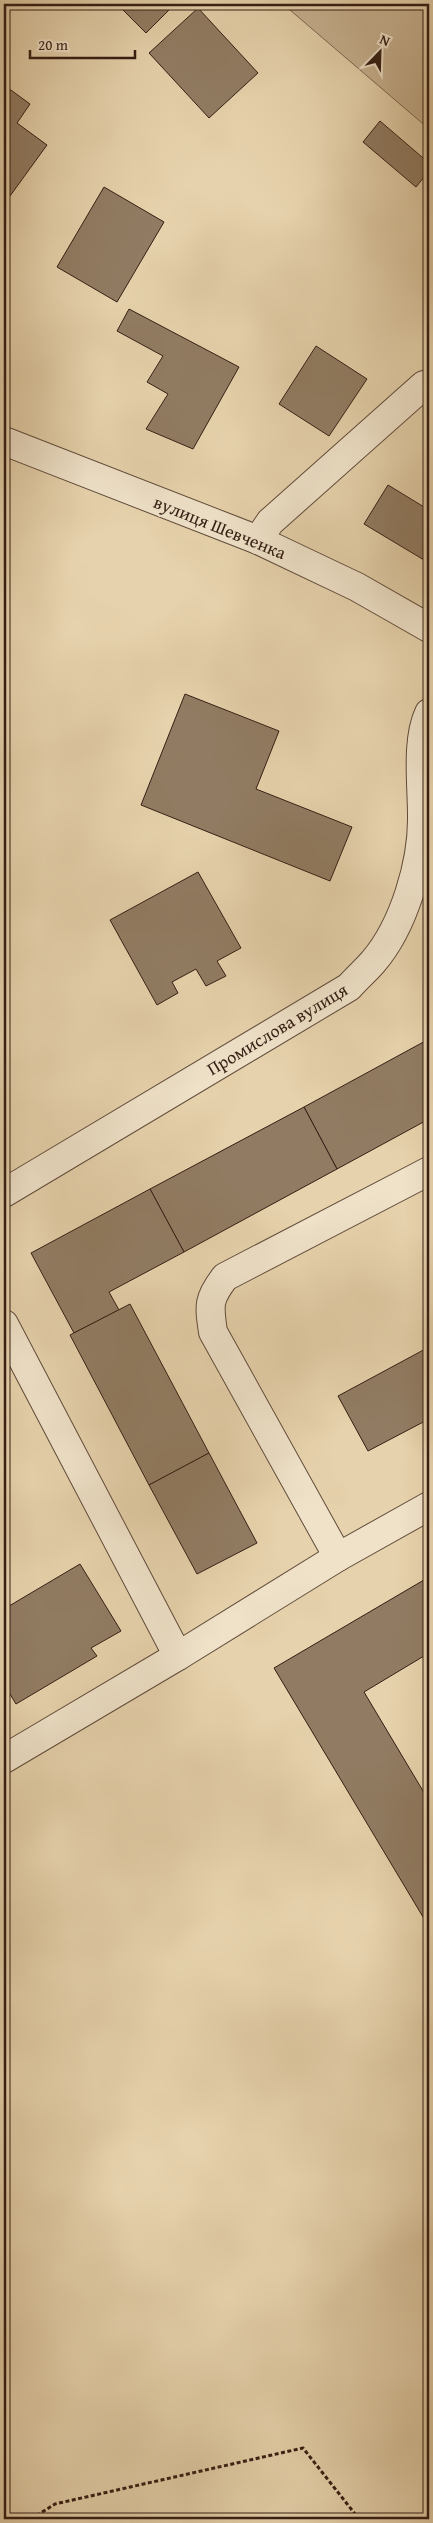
<svg xmlns="http://www.w3.org/2000/svg" width="433" height="2523" font-family="'Gentium Book Plus',serif">
	<style>
		.green { fill: #c8b392; stroke: #7e6853 }
		.building { fill: #917c63; stroke: #341e14 }
		.lines { fill: none; stroke-linecap: round; stroke-linejoin: round }
		.minor-casing { stroke: #604b3a; stroke-width: 30 }
		.path { stroke: #341e14; stroke-width: 3; stroke-dasharray: 4 2.5; stroke-linecap: butt }
		.minor { stroke: #efe2c9; stroke-width: 28 }
		.labels { text-anchor: middle; dominant-baseline: central; stroke-width: 4.5; stroke-linejoin: round; paint-order: stroke }
		.street-label { font-size: 18px; fill: #341e14; stroke: #efe2c9 }
	</style>
	<rect width="100%" height="100%" fill="#e6d2ac"/>
	<filter id="stains"><feTurbulence type="fractalNoise" baseFrequency=".004" numOctaves="4"/><feColorMatrix values="0 0 0 0 .2 0 0 0 0 .09 0 0 0 0 .02 0 0 0 .5 -.17"/></filter>
	<radialGradient id="worn" r=".72"><stop offset=".6" stop-color="#630" stop-opacity="0"/><stop offset="1" stop-color="#630" stop-opacity=".3"/></radialGradient>
	<polygon class="green" points="283,4 429,4 429,129"/>
	<g class="building">
		<polygon points="117,4 175,4 146,33"/>
		<polygon points="198,8 258,73 209,118 149,53"/>
		<polygon points="4,85 30,104 17,123 47,145 10,196 4,191"/>
		<polygon points="380,121 429,163 429,171 416,187 363,142"/>
		<polygon points="104,187 164,222 117,302 57,267"/>
		<polygon points="129,309 239,367 193,449 146,429 168,394 147,382 163,356 117,331"/>
		<polygon points="316,346 367,379 329,436 279,404"/>
		<polygon points="388,485 429,510 429,563 364,524"/>
		<polygon points="185,694 279,731 256,789 352,827 330,881 141,805"/>
		<polygon points="198,872 241,948 217,961 226,976 206,986 196,969 172,982 178,993 157,1005 110,920"/>
		<polygon points="429,1039 429,1119 337,1169 304,1107"/>
		<polygon points="304,1107 337,1169 184,1252 150,1189"/>
		<polygon points="150,1189 184,1252 109,1292 119,1310 74,1333 31,1253"/>
		<polygon points="130,1304 209,1453 149,1485 70,1335"/>
		<polygon points="429,1347 429,1419 368,1451 338,1396"/>
		<polygon points="209,1453 257,1543 197,1574 149,1485"/>
		<polygon points="80,1564 121,1631 91,1648 97,1656 16,1704 10,1694 4,1698 4,1609"/>
		<polygon points="429,1577 429,1653 364,1692 429,1801 429,1927 274,1668"/>
	</g>
	<g class="lines">
		<g class="minor-casing">
			<g id="minor">
				<polyline points="4,441 258,540 357,587 429,628"/>
				<polyline points="258,540 270,522 424,385 429,385"/>
				<path d="M429,1171L225,1277C208,1299 209,1305 213,1332L338,1557L429,1506"/>
				<path d="M4,1193L349,987C357,978 366,970 373,962C404,926 423,862 422,815C422,785 416,740 429,713"/>
				<polyline points="4,1324 178,1656 338,1557"/>
				<polyline points="4,1759 178,1656"/>
			</g>
		</g>
		<polyline class="path" points="31,2519 55,2504 303,2448 359,2519"/>
		<use href="#minor" class="minor"/>
	</g>
	<g class="labels">
		<g class="street-label">
			<text transform="translate(220 527) rotate(22)">вулиця Шевченка</text>
			<text transform="translate(277 1029) rotate(-31)">Промислова вулиця</text>
		</g>
	</g>
	<rect width="433" height="2523" fill="none" stroke="#e6d2ac" stroke-width="20"/>
	<rect x="5" y="5" width="423" height="2513" fill="none" stroke="#341e14" stroke-width="2.5"/>
	<rect x="10" y="10" width="413" height="2503" fill="none" stroke="#341e14"/>
	<g transform="translate(380 52) rotate(23)" stroke="#efe2c9" stroke-width="4" paint-order="stroke">
	<path d="M0-4L9 19L0 12L-9 19Z" fill="#341e14"/>
	<text y="-8" font-size="14" font-weight="bold" text-anchor="middle" fill="#341e14">N</text>
	</g>
	<path d="M30 50v8h105v-8" fill="none" stroke="#341e14" stroke-width="2.5"/>
	<text x="38" y="50" font-size="15" fill="#341e14" stroke="#efe2c9" stroke-width="4" paint-order="stroke">20 m</text>
	<rect width="100%" height="100%" filter="url(#stains)"/>
	<rect width="100%" height="100%" fill="url(#worn)"/>
</svg>
